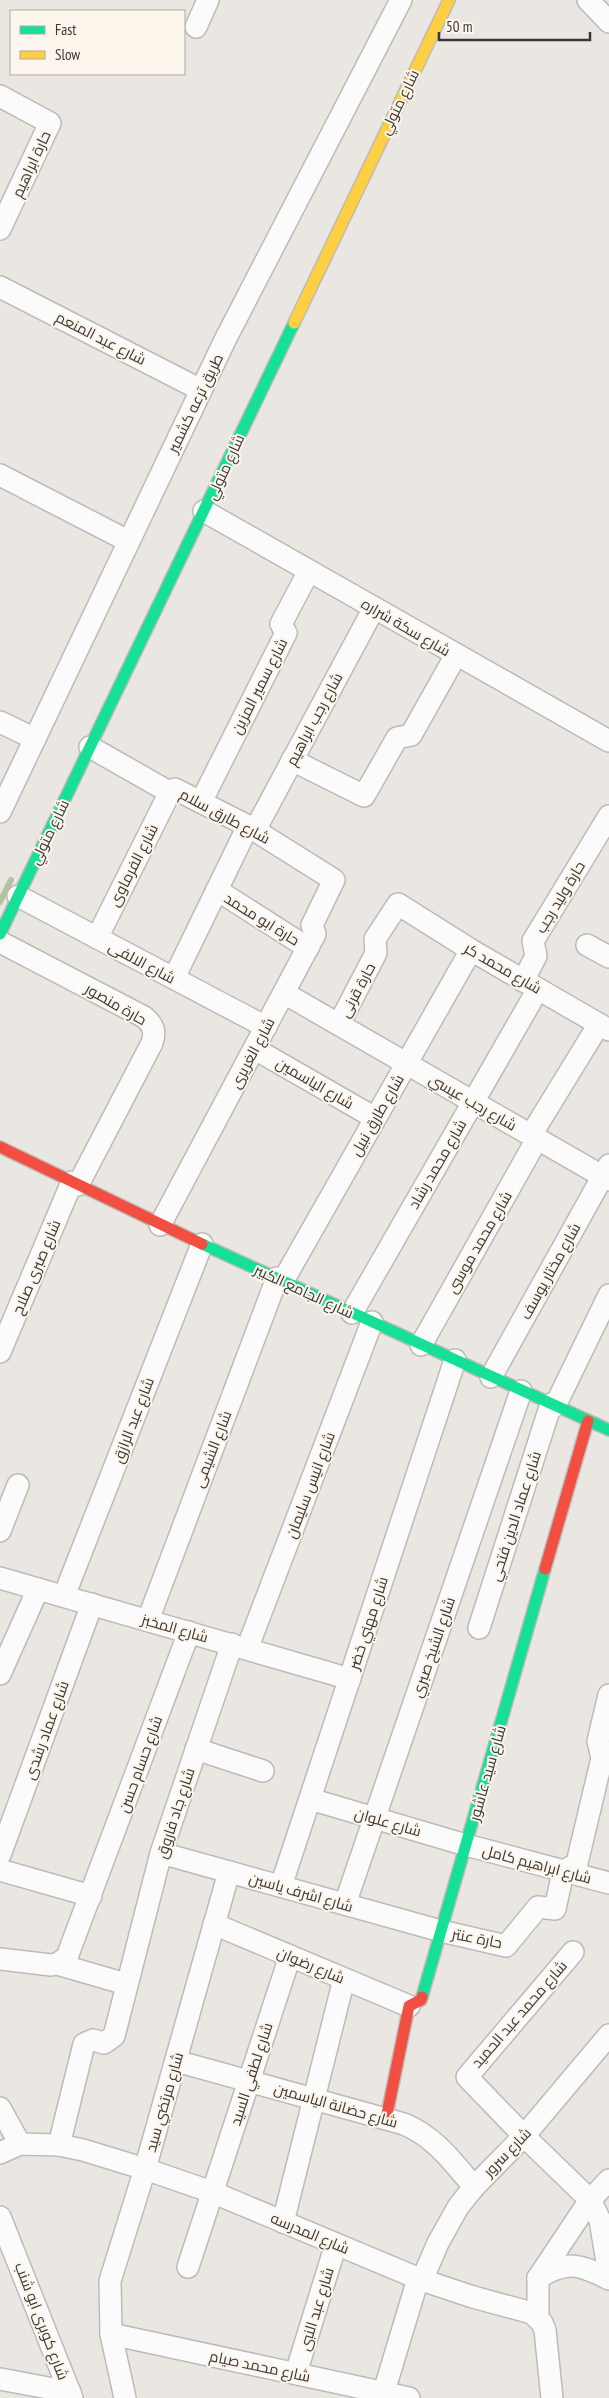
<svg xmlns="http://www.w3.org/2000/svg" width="609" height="2398" font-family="'PT Sans Narrow',Cairo,sans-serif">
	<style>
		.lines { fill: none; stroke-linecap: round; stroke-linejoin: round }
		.stream { stroke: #b3c39e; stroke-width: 6 }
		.street-casing { stroke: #bdbbb8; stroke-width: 24 }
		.fast-casing { stroke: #bdbbb8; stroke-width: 14 }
		.slow-casing { stroke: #bdbbb8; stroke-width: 14 }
		.jam-casing { stroke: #bdbbb8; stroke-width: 14 }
		.street { stroke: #fcfbfb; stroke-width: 21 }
		.fast { stroke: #16e098; stroke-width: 11 }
		.slow { stroke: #ffcf43; stroke-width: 11 }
		.jam { stroke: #f24e42; stroke-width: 11 }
		.labels { text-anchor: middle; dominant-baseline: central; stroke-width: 4; stroke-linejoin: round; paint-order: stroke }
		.street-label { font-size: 15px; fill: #3a3734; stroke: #fcf5ec }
	</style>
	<rect width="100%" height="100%" fill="#eae7e2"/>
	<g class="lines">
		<polyline class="stream" points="0,902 11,880"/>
		<g class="street-casing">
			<g id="street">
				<polyline points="588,0 609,22"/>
				<polyline points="196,27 208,0"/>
				<polyline points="0,96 50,123 0,229"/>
				<polyline points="0,287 201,390"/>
				<polyline points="0,475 128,541"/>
				<polyline points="204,511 609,741"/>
				<polyline points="0,722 35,739"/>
				<polyline points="90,747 169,792 175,789 248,826 334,880 312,925 315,934 160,1225"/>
				<polyline points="292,760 364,796 397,738 411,735 456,655"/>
				<polyline points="201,802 286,633 281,624 309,571"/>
				<polyline points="0,812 225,340 401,0"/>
				<polyline points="255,830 374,608"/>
				<polyline points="217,890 308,948"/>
				<polyline points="18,896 266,1027"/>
				<polyline points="97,938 170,792"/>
				<path d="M0,942L144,1017C153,1024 156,1032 152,1043L78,1185"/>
				<polyline points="587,945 609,957"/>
				<polyline points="174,978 248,826"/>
				<polyline points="523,981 536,956 533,941 609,816"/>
				<polyline points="284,993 609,1180"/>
				<polyline points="339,1024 376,953 375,939 398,904 471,950 609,1030"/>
				<polyline points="255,1049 375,1118"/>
				<polyline points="531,1135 599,1024"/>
				<polyline points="283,1281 471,950"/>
				<polyline points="352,1313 538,989"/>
				<polyline points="421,1345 537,1139"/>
				<polyline points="0,1352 72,1182"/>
				<polyline points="491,1377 609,1165"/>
				<polyline points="555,1406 609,1295"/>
				<polyline points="0,1531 18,1485"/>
				<polyline points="0,1578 350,1679"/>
				<polyline points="64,1596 202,1244"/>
				<polyline points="148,1620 277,1278"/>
				<polyline points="479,1628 551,1404"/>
				<polyline points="247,1649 372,1322"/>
				<polyline points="0,1674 38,1589"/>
				<polyline points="196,1749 263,1771"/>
				<polyline points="310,1799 466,1845 609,1883"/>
				<polyline points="161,1853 441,1931 506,1946 538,1907 555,1909 563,1872 577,1863 602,1758 598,1741 609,1695"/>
				<polyline points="0,1855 92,1604"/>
				<polyline points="0,1870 91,1896"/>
				<polyline points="281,1886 455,1360"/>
				<polyline points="345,1904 521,1391"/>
				<polyline points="214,1924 409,2006"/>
				<polyline points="573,1952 467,2077 524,2136 590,2200 600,2220 609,2274"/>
				<polyline points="0,1959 51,1965 57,1964 67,1957 189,1632"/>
				<polyline points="57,1964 126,1984"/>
				<path d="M176,2061L404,2124C435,2137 453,2162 474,2187"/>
				<polyline points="0,2108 20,2144"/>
				<polyline points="59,2145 84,2044 93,2040 104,2043 114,2036 161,1853 232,1644"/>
				<polyline points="0,2153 20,2144 59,2145 83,2150 145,2169 212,2192 422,2280 473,2297 532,2313 542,2323 545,2330 552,2398"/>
				<polyline points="0,2217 72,2398"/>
				<polyline points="283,2222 344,1979"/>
				<polyline points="188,2267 290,1956"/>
				<polyline points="538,2278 590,2200 609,2180"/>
				<polyline points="422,2280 438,2243 458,2207 474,2187 524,2136 609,2035"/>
				<path d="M538,2317V2278C567,2260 579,2264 609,2279"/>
				<polyline points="111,2334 409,2398"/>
				<polyline points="296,2373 336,2244"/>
				<polyline points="0,2379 70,2392"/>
				<polyline points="125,2398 111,2334 110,2281 145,2169 229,1872"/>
				<polyline points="382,2398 418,2279"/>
			</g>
		</g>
		<g class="fast-casing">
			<g id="fast">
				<polyline points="0,934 294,323"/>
				<polyline points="202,1244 609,1430"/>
				<polyline points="422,1997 545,1569"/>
			</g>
		</g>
		<g class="slow-casing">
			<polyline id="slow" points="294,323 449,0"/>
		</g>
		<g class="jam-casing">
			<g id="jam">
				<polyline points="0,1147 202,1244"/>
				<polyline points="545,1569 588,1421"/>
				<polyline points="386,2119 409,2006 421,2000 422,1997"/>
			</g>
		</g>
		<use href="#street" class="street"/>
		<use href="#fast" class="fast"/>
		<use href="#slow" class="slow"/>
		<use href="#jam" class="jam"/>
	</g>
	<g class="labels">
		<g class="street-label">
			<text transform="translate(399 102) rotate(-64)">شارع متولي</text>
			<text transform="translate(31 164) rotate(-65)">حارة ابراهيم</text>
			<text transform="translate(101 338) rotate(27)">شارع عبد المنعم</text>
			<text transform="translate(195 403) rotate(-64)">طريق ترعه كشمير</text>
			<text transform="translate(225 467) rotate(-65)">شارع متولي</text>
			<text transform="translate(406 627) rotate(30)">شارع سكة شراره</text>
			<text transform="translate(259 686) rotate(-63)">شارع سمير المزين</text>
			<text transform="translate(314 719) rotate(-62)">شارع رجب ابراهيم</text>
			<text transform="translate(225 816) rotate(28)">شارع طارق سلام</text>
			<text transform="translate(49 832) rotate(-64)">شارع متولي</text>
			<text transform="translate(133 865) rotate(-63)">شارع الفرماوى</text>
			<text transform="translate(560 897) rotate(-59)">حارة وليد رجب</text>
			<text transform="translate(262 919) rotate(32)">حارة ابو محمد</text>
			<text transform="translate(142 962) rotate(28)">شارع الالفى</text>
			<text transform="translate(503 968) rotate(30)">شارع محمد كر</text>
			<text transform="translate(357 990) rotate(-62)">حارة قرنى</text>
			<text transform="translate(116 1004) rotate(30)">حارة منصور</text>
			<text transform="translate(252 1053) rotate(-62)">شارع الغريرى</text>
			<text transform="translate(315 1083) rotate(30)">شارع الياسمين</text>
			<text transform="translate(473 1102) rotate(30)">شارع رجب عيسي</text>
			<text transform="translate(377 1115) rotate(-60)">شارع طارق نبيل</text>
			<text transform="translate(437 1164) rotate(-60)">شارع محمد رشاد</text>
			<text transform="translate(479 1242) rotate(-60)">شارع محمد موسى</text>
			<text transform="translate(36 1267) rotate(-67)">شارع صبرى صلاح</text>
			<text transform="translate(550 1271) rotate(-61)">شارع مختار يوسف</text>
			<text transform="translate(304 1291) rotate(25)">شارع الجامع الكبير</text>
			<text transform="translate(133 1420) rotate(-69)">شارع عبد الرازق</text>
			<text transform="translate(212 1449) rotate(-69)">شارع الشيمى</text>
			<text transform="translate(310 1485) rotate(-69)">شارع انيس سليمان</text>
			<text transform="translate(515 1516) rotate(-72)">شارع عماد الدين فتحي</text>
			<text transform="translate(368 1623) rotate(-72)">شارع مهني خضر</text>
			<text transform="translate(175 1628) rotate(16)">شارع المخبز</text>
			<text transform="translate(433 1647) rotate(-71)">شارع الشيخ صبري</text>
			<text transform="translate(46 1730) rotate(-70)">شارع عماد رشدى</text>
			<text transform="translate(140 1764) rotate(-70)">شارع حسام حسن</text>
			<text transform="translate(487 1773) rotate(-74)">شارع سيد عاشور</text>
			<text transform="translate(175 1813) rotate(-72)">شارع جاد فاروق</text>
			<text transform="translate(388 1822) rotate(16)">شارع علوان</text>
			<text transform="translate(537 1864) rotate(15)">شارع ابراهيم كامل</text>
			<text transform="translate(301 1892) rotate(16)">شارع اشرف ياسين</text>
			<text transform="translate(477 1938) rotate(11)">حارة عنتر</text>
			<text transform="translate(311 1965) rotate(23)">شارع رضوان</text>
			<text transform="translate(519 2014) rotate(-49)">شارع محمد عبد الحميد</text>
			<text transform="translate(251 2074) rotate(-72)">شارع لطفي السيد</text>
			<text transform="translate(164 2102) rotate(-74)">شارع مرتضي سيد</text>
			<text transform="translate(336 2105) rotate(16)">شارع حضانة الياسمين</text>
			<text transform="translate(507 2152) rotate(-46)">شارع سرور</text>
			<text transform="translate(310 2233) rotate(23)">شارع المدرسه</text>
			<text transform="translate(316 2309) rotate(-73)">شارع عبد النبى</text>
			<text transform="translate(42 2321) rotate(69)">شارع كوبرى ابو شنب</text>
			<text transform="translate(260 2366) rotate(12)">شارع محمد صيام</text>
		</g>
	</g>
	<rect x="10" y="10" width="175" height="65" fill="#fcf5ec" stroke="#aea9a2"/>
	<rect x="20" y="26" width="25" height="8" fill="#16e098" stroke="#aea9a2"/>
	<text x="55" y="35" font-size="15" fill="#3a3734">Fast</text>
	<rect x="20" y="51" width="25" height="8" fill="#ffcf43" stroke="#aea9a2"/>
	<text x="55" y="60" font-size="15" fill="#3a3734">Slow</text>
	<path d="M439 32v8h151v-8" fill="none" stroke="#3a3734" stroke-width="2.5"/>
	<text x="446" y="32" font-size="15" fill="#3a3734" stroke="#fcf5ec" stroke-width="4" paint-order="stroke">50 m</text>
</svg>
